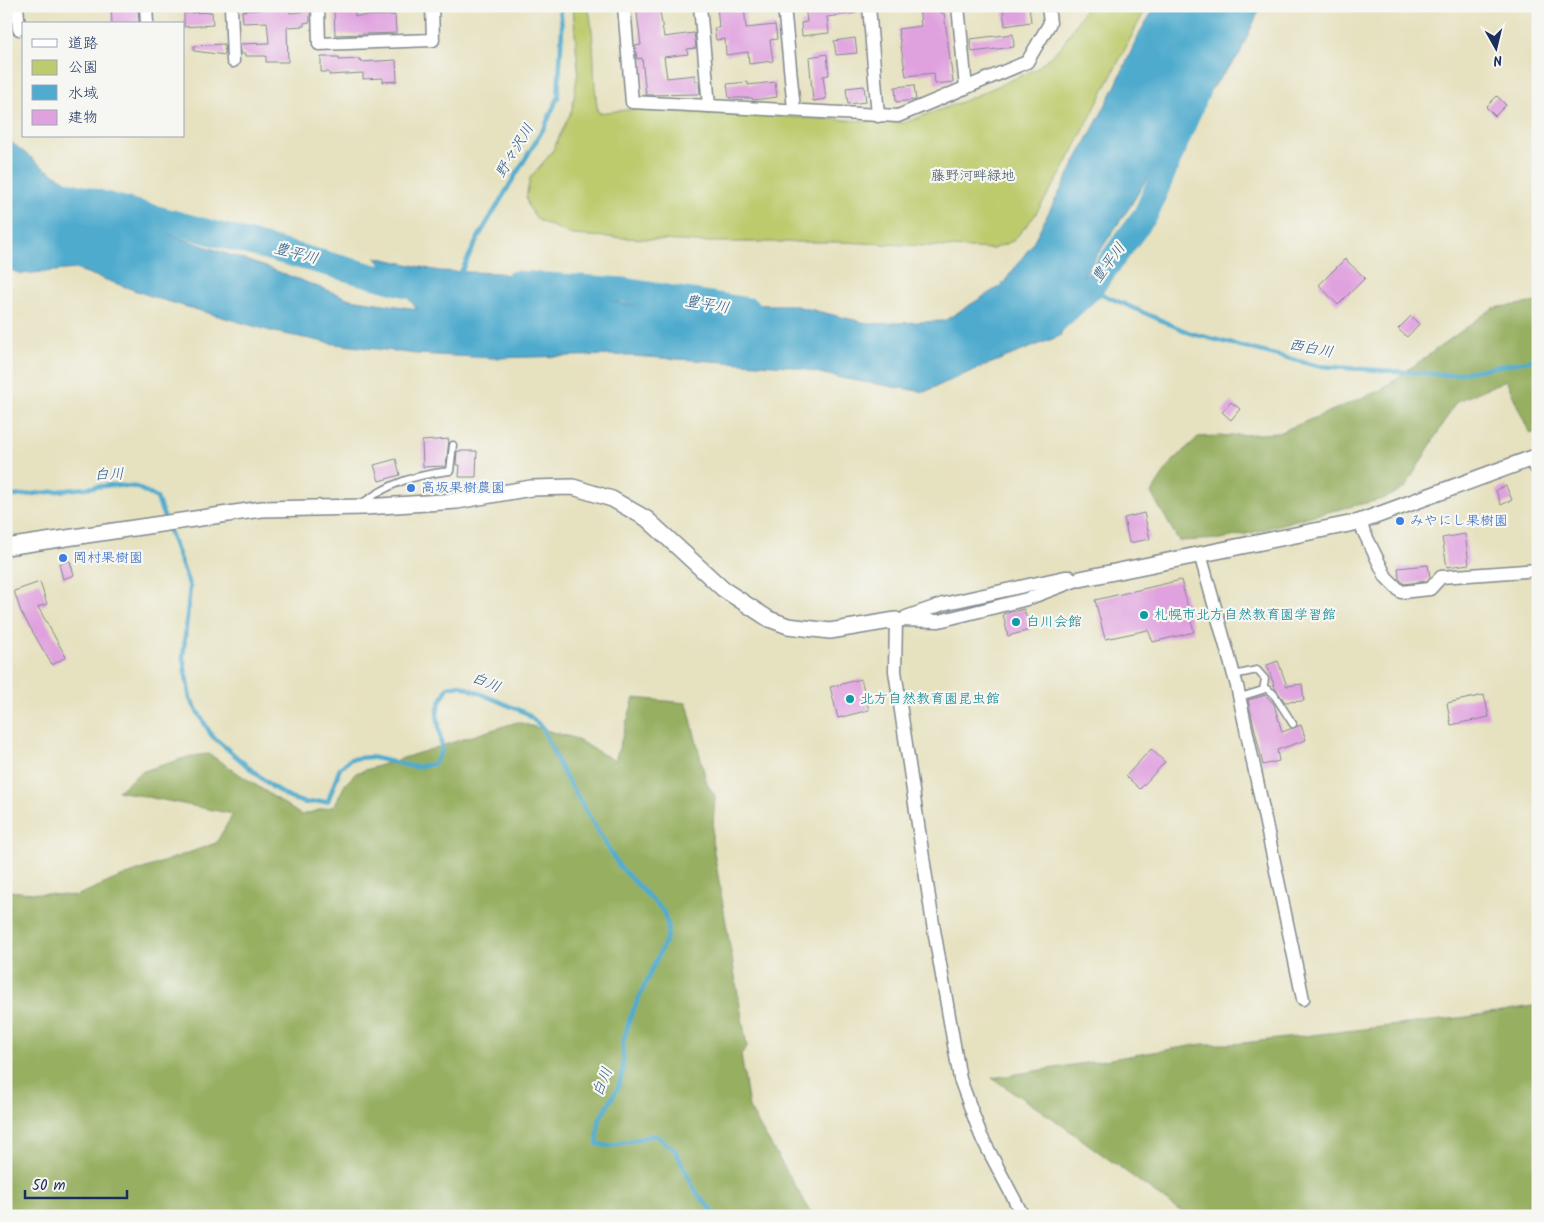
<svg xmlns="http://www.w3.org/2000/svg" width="1544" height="1222" font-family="Kalam,'Klee One',sans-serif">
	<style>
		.green { fill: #bdcb6d; stroke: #6c7d66 }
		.forest { fill: #96af60; stroke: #586f5f }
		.water { fill: #50abce; stroke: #366d96 }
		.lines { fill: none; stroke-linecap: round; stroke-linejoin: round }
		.stream { stroke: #50abce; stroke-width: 4.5 }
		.river { stroke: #50abce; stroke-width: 25 }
		.building { fill: #e0a2df }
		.service-casing { stroke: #80888e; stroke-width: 9 }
		.minor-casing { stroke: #80888e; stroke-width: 15 }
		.tertiary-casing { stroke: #80888e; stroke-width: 18 }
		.service { stroke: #fff; stroke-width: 6 }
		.minor { stroke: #fff; stroke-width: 12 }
		.tertiary { stroke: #fff; stroke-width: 15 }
		.shop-dot { fill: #3f7fe0; stroke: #f6f6f2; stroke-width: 2 }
		.culture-dot { fill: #0f9aa8; stroke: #f6f6f2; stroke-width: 2 }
		.labels { text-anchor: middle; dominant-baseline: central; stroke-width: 4.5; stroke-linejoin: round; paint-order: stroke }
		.park-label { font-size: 14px; fill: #445662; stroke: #f6f6f2 }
		.shop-label { font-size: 14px; fill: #366cbe; stroke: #f6f6f2; text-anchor: start }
		.culture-label { font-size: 14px; fill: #0d838f; stroke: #f6f6f2; text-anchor: start }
		.water-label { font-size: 15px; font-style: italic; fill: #2e5a85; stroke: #f6f6f2 }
	</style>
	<rect width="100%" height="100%" fill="#f6f6f2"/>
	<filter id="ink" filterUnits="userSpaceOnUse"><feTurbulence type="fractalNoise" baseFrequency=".02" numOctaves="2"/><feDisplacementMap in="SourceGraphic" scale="10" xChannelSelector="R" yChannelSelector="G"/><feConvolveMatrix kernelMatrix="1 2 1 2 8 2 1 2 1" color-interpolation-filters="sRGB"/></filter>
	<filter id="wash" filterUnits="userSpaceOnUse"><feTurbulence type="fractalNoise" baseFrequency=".0096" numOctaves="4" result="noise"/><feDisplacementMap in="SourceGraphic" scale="20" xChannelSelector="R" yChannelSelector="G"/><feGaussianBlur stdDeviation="1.12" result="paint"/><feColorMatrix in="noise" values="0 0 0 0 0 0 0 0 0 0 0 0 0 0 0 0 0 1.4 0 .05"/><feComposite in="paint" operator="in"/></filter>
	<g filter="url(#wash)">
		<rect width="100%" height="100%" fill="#e6e1bf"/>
		<path class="green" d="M573,6H588C596,39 592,77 598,113L635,109L904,123L964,101L1036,69L1062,46L1087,6H1147L1062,172L1033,218L1013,241L993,249L841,242H698L572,235L538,220L528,206L526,198L530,178L552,152L572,110L578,71Z"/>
		<g class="forest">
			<polygon points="1538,302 1538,431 1530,434 1506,380 1456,402 1405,488 1383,499 1306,517 1251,533 1221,539 1179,541 1151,493 1170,464 1198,437 1278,433 1379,391 1493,308"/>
			<polygon points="634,698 687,703 707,784 715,796 712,840 747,1047 741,1054 749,1108 813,1216 6,1216 6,891 76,896 118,878 216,843 233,814 118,791 141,772 191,756 209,754 301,815 334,806 346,783 356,773 517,722 574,738 615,761"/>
			<polygon points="1538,1005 1538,1216 1192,1216 1177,1209 1055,1120 992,1078 1203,1044 1234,1044 1467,1017"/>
		</g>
		<polygon class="water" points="1156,6 1261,6 1239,55 1169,141 1131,205 1086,271 1060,336 974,370 924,392 846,379 789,366 614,355 493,358 417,354 335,344 274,332 156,298 76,269 21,274 6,268 6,138 44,168 136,223 266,267 350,299 417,309 375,257 439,271 499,273 624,304 792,305 871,324 944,321 1002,285 1031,246 1115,87 1140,32"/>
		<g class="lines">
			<g class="stream">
				<polyline points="459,276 479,236 545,126 558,97 562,29 560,6"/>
				<polyline points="1090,289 1190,333 1318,366 1450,375 1538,359"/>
				<polyline points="6,497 112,485 136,487 157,498 190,587 183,657 190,699 212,736 271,786 290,798 305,803 328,801 340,768 351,759 370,757 415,767 434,764 442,750 437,713 440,702 448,687 460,685 526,713 542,727 561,769 619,866 663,911 668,925 667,937 631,1015 623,1042 623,1071 618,1088 599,1120 597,1144 609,1146 655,1135 675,1150 696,1192 717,1216"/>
			</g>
			<g class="river">
				<polyline points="6,180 27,183 428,291"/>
				<polyline points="516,283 624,290 749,310"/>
				<polyline points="1047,324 1055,321 1090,289 1146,214 1198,90"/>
			</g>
		</g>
		<g id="blocks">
			<g class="building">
				<polygon points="111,6 138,6 139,24 112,24"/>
				<polygon points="267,6 290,6 290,13 310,11 310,22 304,23 304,26 287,27 288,62 266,62 266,56 245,56 245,54 241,54 240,44 269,43 267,22 243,23 242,11 267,9"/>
				<polygon points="334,6 354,6 355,16 395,15 396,33 335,35"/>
				<polygon points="636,6 659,6 664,37 694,33 696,48 687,49 688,54 664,57 667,78 695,75 695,81 699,81 700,94 646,95 642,58 637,59 635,46 641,45"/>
				<polygon points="717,6 744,6 746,28 775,25 777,39 770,40 773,61 749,64 748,52 726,55 725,39 716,40 714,28 719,28"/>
				<polygon points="805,6 855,6 856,13 827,17 829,33 802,36 801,23 807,22"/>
				<polygon points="919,6 940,6 941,13 944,13 953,82 935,84 934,73 906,76 898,29 921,26"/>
				<polygon points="1029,6 1031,22 1005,26 1003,9"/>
				<polygon points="212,12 213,25 184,27 184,13"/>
				<polygon points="1013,34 1014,47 972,52 970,39"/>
				<polygon points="855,38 857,53 836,55 834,41"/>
				<polygon points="224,44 225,55 194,51 194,46"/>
				<polygon points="827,54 829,75 823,76 826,99 813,101 809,57"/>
				<polygon points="321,57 339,57 339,60 360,59 361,62 396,60 397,81 383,82 383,78 363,79 363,73 329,75 329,72 321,72"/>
				<polygon points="748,82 748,85 775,82 777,97 753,100 752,98 729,98 727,84"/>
				<polygon points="914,85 916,100 896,102 895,87"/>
				<polygon points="864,86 866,102 848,104 846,88"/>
				<polygon points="1497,96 1506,105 1495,116 1486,107"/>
				<polygon points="1345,259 1365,278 1338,305 1319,285"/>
				<polygon points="1411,316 1419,324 1407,337 1398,329"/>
				<polygon points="1231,402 1240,409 1231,420 1222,412"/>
				<polygon points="449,439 446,466 423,467 422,441"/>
				<polygon points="457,451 477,451 476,477 459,477 460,465 456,465"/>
				<polygon points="396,459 400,475 379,481 374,465"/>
				<polygon points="1506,486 1512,500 1501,505 1496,490"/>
				<polygon points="1144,513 1150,539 1129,543 1124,518"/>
				<polygon points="1465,534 1469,564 1447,567 1442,538"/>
				<polygon points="70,561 74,575 63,579 59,564"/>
				<polygon points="1428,565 1430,577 1426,581 1404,584 1399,578 1398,568"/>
				<polygon points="1181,580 1194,632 1153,642 1148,630 1105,639 1095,600"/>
				<polygon points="40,582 47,604 38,607 66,657 52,665 21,612 14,591"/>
				<polygon points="1024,609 1030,630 1008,636 1003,614"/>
				<polygon points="1278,661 1287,686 1302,684 1304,701 1285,702 1275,688 1267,665"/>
				<polygon points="861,679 869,710 838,718 830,687"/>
				<polygon points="1266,695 1274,704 1282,732 1301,725 1306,740 1277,750 1279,761 1263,765 1248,700"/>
				<polygon points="1484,695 1489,717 1451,725 1447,703"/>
				<polygon points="1151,749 1165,762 1140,789 1126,776"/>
			</g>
		</g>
	</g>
	<g filter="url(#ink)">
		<use href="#blocks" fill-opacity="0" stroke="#80888e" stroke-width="1"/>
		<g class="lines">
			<g class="service-casing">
				<g id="service">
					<path d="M361,504C391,482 415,475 450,471L453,445"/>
					<polyline points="1234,675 1257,670 1265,679 1263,690 1240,697"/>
					<polyline points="1265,688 1273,693 1293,724"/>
				</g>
			</g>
			<g class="minor-casing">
				<g id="minor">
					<polyline points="17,6 19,29"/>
					<polyline points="146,6 147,24"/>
					<polyline points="231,6 233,61"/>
					<polyline points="318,6 319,44 433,40 432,6"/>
					<polyline points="624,6 632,102 898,116 1027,62 1050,23 1048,6"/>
					<polyline points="700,6 709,106"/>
					<polyline points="784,6 794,109"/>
					<polyline points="869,6 878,116"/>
					<polyline points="958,6 966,88"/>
					<polyline points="1529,459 1538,470"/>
					<polyline points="1359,522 1386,577 1401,592 1430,589 1441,577 1538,570"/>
					<polyline points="1200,554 1237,686 1303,999"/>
					<polyline points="906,617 943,604 1065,577 1070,577"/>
					<polyline points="896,620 895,671 933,924 960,1079 981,1136 1023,1216"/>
					<polyline points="896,620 939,621 1027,599 1080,579"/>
				</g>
			</g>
			<g class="tertiary-casing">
				<g id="tertiary">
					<polyline points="6,547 262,509 365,507 457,501 531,488 573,487 612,499 647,519 723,589 769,619 788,626 830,631 896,620"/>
					<polyline points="1080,579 1359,522 1538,456"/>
				</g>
			</g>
			<use href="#service" class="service"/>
			<use href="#minor" class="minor"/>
			<use href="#tertiary" class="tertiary"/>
		</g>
	</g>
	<g class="shop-dot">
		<circle cx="411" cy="488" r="5"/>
		<circle cx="1400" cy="521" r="5"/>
		<circle cx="63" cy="558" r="5"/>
	</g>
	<g class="culture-dot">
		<circle cx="1144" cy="615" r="5"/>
		<circle cx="1016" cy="622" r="5"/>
		<circle cx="850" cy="699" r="5"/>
	</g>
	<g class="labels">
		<g class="park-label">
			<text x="973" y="176">藤野河畔緑地</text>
		</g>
		<g class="shop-label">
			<text x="421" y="488">高坂果樹農園</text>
			<text x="1410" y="521">みやにし果樹園</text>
			<text x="73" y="558">岡村果樹園</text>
		</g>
		<g class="culture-label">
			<text x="1154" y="615">札幌市北方自然教育園学習館</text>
			<text x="1026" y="622">白川会館</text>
			<text x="860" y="699">北方自然教育園昆虫館</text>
		</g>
		<g class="water-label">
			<text transform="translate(515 151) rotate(-59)">野々沢川</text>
			<text transform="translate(296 254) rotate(15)">豊平川</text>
			<text transform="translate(1109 263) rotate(-53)">豊平川</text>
			<text transform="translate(707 305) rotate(10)">豊平川</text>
			<text transform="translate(1311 349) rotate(11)">西白川</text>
			<text transform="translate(109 475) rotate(-2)">白川</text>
			<text transform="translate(486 683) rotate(23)">白川</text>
			<text transform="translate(603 1082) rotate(-68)">白川</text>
		</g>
	</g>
	<rect width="1544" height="1222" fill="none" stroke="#f6f6f2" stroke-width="25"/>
	<rect x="22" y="22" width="162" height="115" fill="#f6f6f2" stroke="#9ea6b7"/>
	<rect x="32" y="39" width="25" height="8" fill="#ffffff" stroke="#9ea6b7"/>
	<text x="68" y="48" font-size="15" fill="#1b2f5e">道路</text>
	<rect x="32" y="60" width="25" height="15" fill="#bdcb6d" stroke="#9ea6b7"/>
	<text x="68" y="72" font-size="15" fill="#1b2f5e">公園</text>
	<rect x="32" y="85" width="25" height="15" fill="#50abce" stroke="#9ea6b7"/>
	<text x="68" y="98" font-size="15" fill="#1b2f5e">水域</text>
	<rect x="32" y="110" width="25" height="15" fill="#e0a2df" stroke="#9ea6b7"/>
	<text x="68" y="122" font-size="15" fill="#1b2f5e">建物</text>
	<g transform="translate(1496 48) rotate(172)" stroke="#f6f6f2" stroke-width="4" paint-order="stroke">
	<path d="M0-4L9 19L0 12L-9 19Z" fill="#1b2f5e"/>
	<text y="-8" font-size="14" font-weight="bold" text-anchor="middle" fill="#1b2f5e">N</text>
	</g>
	<path d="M25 1190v8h102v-8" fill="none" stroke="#1b2f5e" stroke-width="2.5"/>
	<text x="32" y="1190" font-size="15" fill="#1b2f5e" stroke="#f6f6f2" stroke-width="4" paint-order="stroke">50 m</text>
</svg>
